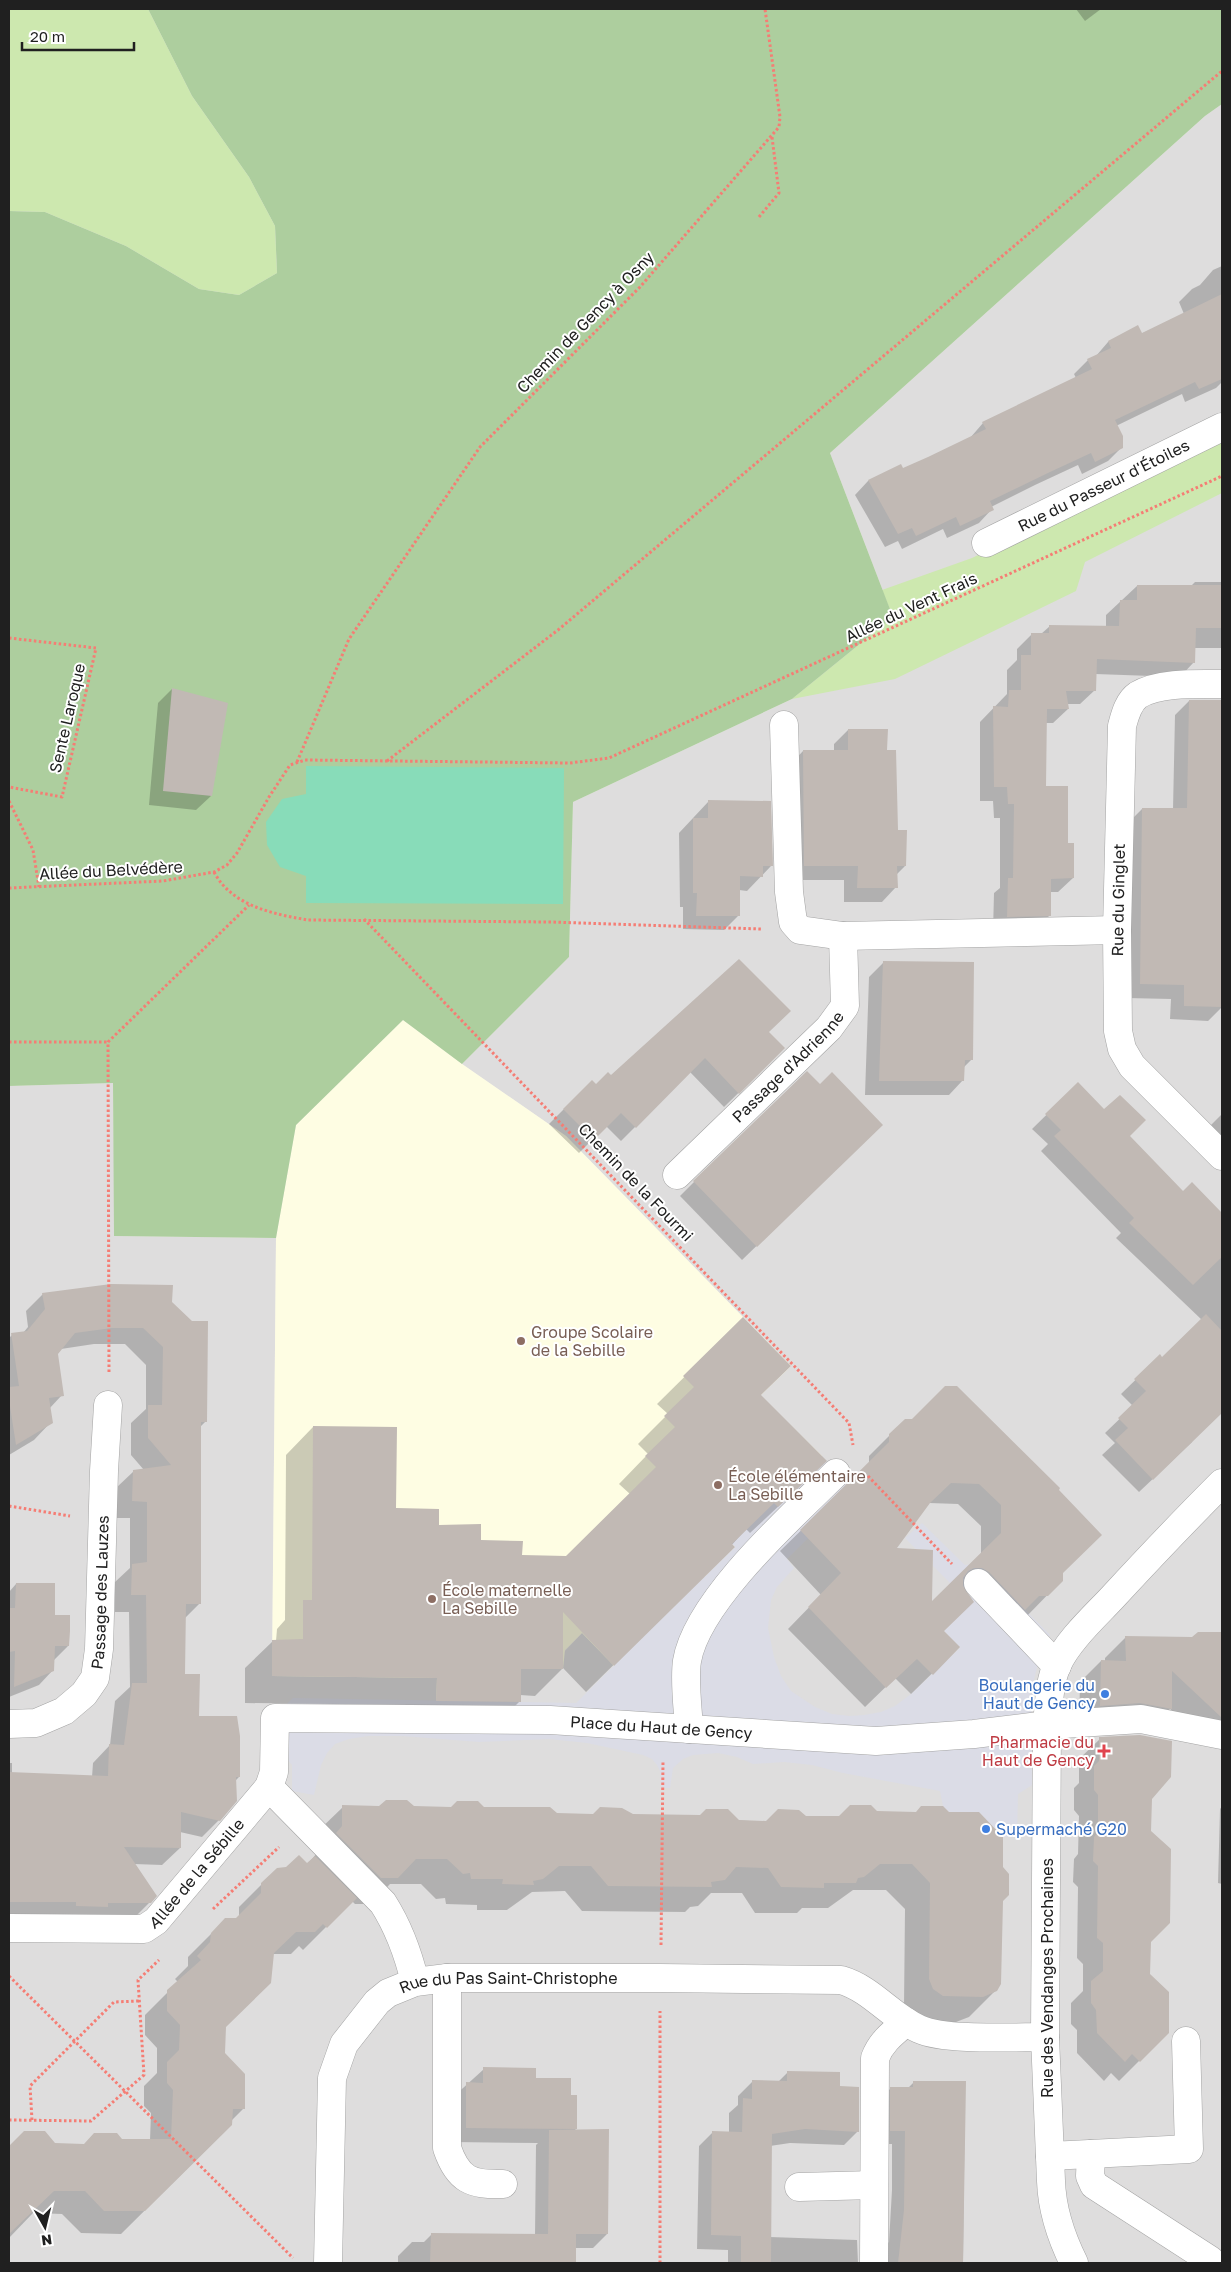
<svg xmlns="http://www.w3.org/2000/svg" width="1231" height="2272" font-family="'Golos Text',sans-serif">
	<style>
		.residential { fill: #dedddd }
		.education { fill: #fefde3 }
		.grass { fill: #cde8af }
		.forest { fill: #adce9e }
		.pitch { fill: #88dcb9 }
		.plaza { fill: #dbdce6 }
		.shadow { fill: #0003; fill-rule: evenodd }
		.building { fill: #c1b9b4; fill-rule: evenodd }
		.lines { fill: none; stroke-linecap: round; stroke-linejoin: round }
		.minor-casing { stroke: #a4a4a4; stroke-width: 29 }
		.path { stroke: #f57d74; stroke-width: 3; stroke-dasharray: 2.5 2.5; stroke-linecap: butt }
		.minor { stroke: #fff; stroke-width: 28 }
		.education-dot { fill: #8d6e63; stroke: #fff; stroke-width: 2 }
		.shop-dot { fill: #3f7fe0; stroke: #fff; stroke-width: 2 }
		.health-dot { fill: #e0444e; stroke: #fff; stroke-width: 2 }
		.labels { text-anchor: middle; dominant-baseline: central; stroke-width: 4; stroke-linejoin: round; paint-order: stroke }
		.street-label { font-size: 16px; fill: #202020; stroke: #fff }
		.education-label { font-size: 16px; fill: #785e54; stroke: #fff; text-anchor: start }
		.shop-label { font-size: 16px; fill: #366cbe; stroke: #fff; text-anchor: end }
		.health-label { font-size: 16px; fill: #be3a42; stroke: #fff; text-anchor: end }
	</style>
	<rect width="100%" height="100%" fill="#f0ede7"/>
	<polygon class="residential" points="1222,104 1222,2263 9,2263 9,1086 113,1083 115,1236 276,1238 272,1676 437,1678 521,1701 521,1669 563,1653 582,1633 614,1665 739,1416 791,1366 566,1136 462,1064 569,957 573,802 792,699 893,617 830,453 1205,116"/>
	<polygon class="education" points="403,1020 462,1064 566,1136 791,1366 739,1416 777,1412 822,1456 761,1516 735,1547 705,1577 673,1545 614,1666 582,1633 565,1650 563,1669 521,1669 521,1701 436,1701 437,1678 272,1676 276,1238 296,1125"/>
	<g class="grass">
		<polygon points="9,9 148,9 192,96 249,177 275,226 277,273 239,295 199,289 126,246 45,212 9,211"/>
		<polygon points="1222,436 1222,493 1085,562 1076,591 895,679 792,699 893,617 882,590 972,558"/>
	</g>
	<polygon class="forest" points="148,9 1222,9 1222,104 1205,116 830,453 893,617 792,699 573,802 569,957 462,1064 403,1020 296,1125 276,1238 114,1236 113,1083 9,1086 9,211 45,212 126,246 199,289 239,295 277,273 275,226 249,177 192,96"/>
	<polygon class="pitch" points="306,766 564,768 563,904 306,903 306,876 280,867 267,845 266,822 282,799 306,794"/>
	<polygon class="plaza" points="822,1456 850,1489 842,1505 787,1559 794,1568 777,1587 771,1600 768,1628 774,1657 781,1676 791,1691 815,1707 832,1714 850,1716 864,1715 881,1712 895,1706 911,1694 960,1648 944,1631 971,1604 933,1566 933,1550 916,1549 905,1538 922,1523 965,1565 979,1563 1050,1635 1041,1651 1034,1680 1031,1714 1032,1785 1018,1794 1017,1837 1003,1837 979,1812 949,1812 943,1806 940,1791 843,1773 812,1765 784,1762 753,1764 737,1757 718,1753 693,1755 683,1759 673,1768 670,1788 661,1788 660,1771 657,1765 652,1759 643,1755 587,1743 549,1739 479,1742 401,1736 368,1736 349,1739 335,1744 327,1753 321,1765 314,1795 292,1791 292,1765 288,1760 282,1757 277,1713 293,1698 576,1703 735,1547 716,1529 761,1515"/>
	<g class="shadow">
		<polygon points="1076,9 1101,9 1085,21"/>
		<polygon points="1222,266 1222,353 1220,354 1222,358 1222,382 1216,388 1185,402 1182,394 1116,426 1122,447 1108,461 1082,474 1078,465 1035,485 991,507 992,509 979,523 947,538 943,529 902,549 898,541 885,547 855,495 868,481 900,466 902,470 970,438 983,423 1076,378 1074,374 1088,360 1096,356 1108,342 1141,334 1184,314 1179,302 1192,289 1200,285 1213,270"/>
		<polygon points="1195,582 1222,582 1222,648 1194,648 1194,662 1180,677 1095,674 1095,690 1080,704 1067,704 1068,709 1053,723 1046,723 1045,787 1066,844 1073,878 1058,892 1050,892 1050,915 1035,930 993,931 994,893 1000,888 1000,818 994,818 993,801 980,801 980,722 1007,694 1007,670 1017,660 1017,649 1032,634 1041,634 1050,626 1106,627 1106,615 1137,586 1191,586"/>
		<polygon points="172,689 211,796 196,810 149,805 158,703"/>
		<polygon points="1189,701 1222,701 1222,1007 1208,1021 1170,1019 1171,999 1126,998 1128,823 1142,809 1173,809 1175,715"/>
		<polygon points="848,730 886,752 896,831 905,866 896,875 896,887 882,902 844,902 844,880 790,880 789,766 803,751 834,751 834,744"/>
		<polygon points="708,802 771,866 747,891 739,890 738,916 724,930 683,929 683,907 680,907 679,833"/>
		<polygon points="883,963 972,1059 963,1068 963,1080 949,1095 865,1095 869,977"/>
		<polygon points="768,1032 769,1063 724,1107 690,1072 621,1141 606,1126 579,1153 549,1124 592,1081 596,1086 611,1077"/>
		<polygon points="1078,1084 1183,1192 1192,1184 1222,1215 1222,1395 1197,1419 1192,1442 1139,1492 1102,1455 1115,1443 1105,1433 1133,1406 1121,1394 1160,1356 1162,1358 1202,1320 1116,1238 1121,1233 1041,1151 1048,1144 1032,1129"/>
		<polygon points="1222,1114 1222,1142 1208,1128"/>
		<polygon points="867,1139 742,1260 680,1196 694,1182"/>
		<polygon points="43,1294 171,1302 206,1421 200,1427 200,1603 185,1618 184,1675 198,1717 239,1777 235,1781 219,1820 202,1837 180,1832 180,1848 162,1865 134,1864 150,1902 132,1920 9,1918 9,1763 12,1763 12,1773 92,1777 93,1763 110,1745 115,1701 130,1687 129,1612 115,1612 115,1582 130,1568 130,1518 116,1518 116,1488 134,1471 144,1470 131,1455 131,1423 146,1409 146,1365 125,1344 94,1344 61,1349 57,1354 62,1395 49,1409 51,1422 34,1440 9,1455 9,1338 12,1335 23,1333 28,1327 26,1311"/>
		<polygon points="743,1319 759,1396 798,1488 750,1533 746,1529 706,1574 586,1692 563,1668 535,1696 520,1695 520,1701 493,1728 410,1727 411,1705 245,1703 245,1668 273,1641 276,1641 277,1629 285,1620 286,1455 313,1427 395,1510 521,1557 566,1557 630,1494 619,1484 648,1454 638,1444 668,1414 657,1404"/>
		<path d="M946,1387L1062,1573V1580L1026,1617L1004,1629L966,1590L943,1631L959,1647L911,1694L895,1678L865,1707L788,1629L821,1595L780,1551L869,1464V1456L890,1435L913,1420ZM929,1503L958,1504L981,1526V1554L931,1604L894,1549Z"/>
		<polygon points="16,1584 54,1616 68,1646 53,1661 53,1670 39,1685 9,1697 9,1592"/>
		<polygon points="1219,1633 1222,1636 1222,1729 1191,1729 1170,1709 1150,1729 1079,1726 1080,1682 1101,1661 1105,1661 1105,1658 1126,1637 1193,1638"/>
		<polygon points="1100,1739 1151,1799 1149,1974 1168,2032 1119,2081 1111,2073 1104,2081 1077,2053 1077,2030 1071,2024 1071,2003 1083,1991 1083,1964 1077,1958 1078,1887 1073,1882 1074,1859 1078,1854 1079,1816 1074,1810 1074,1788 1079,1783 1079,1759"/>
		<polygon points="1222,1806 1222,1884 1218,1883 1220,1809"/>
		<polygon points="343,1807 484,1808 556,1815 632,1815 767,1822 805,1817 839,1817 877,1812 1002,1900 996,1990 969,2017 956,2022 917,2021 904,2005 905,1909 886,1890 853,1890 828,1908 802,1908 797,1913 755,1913 742,1893 711,1893 698,1906 690,1907 685,1912 582,1911 565,1891 532,1892 507,1910 477,1910 477,1905 446,1904 445,1898 436,1899 421,1884 390,1884 371,1904 355,1904 352,1901 303,1950 299,1946 291,1954 272,1954 225,2027 224,2054 243,2109 231,2121 231,2125 121,2234 81,2233 62,2214 33,2213 9,2238 9,2148 25,2132 55,2144 84,2145 122,2140 150,2140 151,2113 144,2106 144,2086 157,2073 157,2048 145,2035 145,2015 178,1982 175,1979 188,1966 188,1957 226,1919 236,1919 239,1917 239,1907 277,1869 307,1865 317,1853 317,1832"/>
		<polygon points="484,2069 535,2080 570,2096 576,2129 574,2131 607,2234 593,2248 575,2248 575,2263 398,2263 398,2256 412,2242 424,2242 432,2234 535,2235 536,2145 538,2143 452,2142 452,2098"/>
		<polygon points="788,2072 839,2088 858,2131 844,2145 790,2143 770,2146 770,2237 857,2240 858,2263 728,2263 728,2250 697,2249 699,2146 713,2132 729,2133 729,2113 738,2105 738,2096 752,2082 778,2082"/>
		<polygon points="914,2082 965,2083 963,2263 876,2263 877,2254 889,2242 892,2190 892,2144 877,2144 877,2102 891,2088 908,2088"/>
	</g>
	<g class="building">
		<polygon points="1222,294 1222,379 1199,389 1195,382 1115,420 1123,436 1123,448 1095,462 1091,453 1050,472 990,501 994,510 960,526 956,517 916,536 912,528 898,534 868,480 901,464 903,468 928,457 986,429 982,422 1092,369 1087,359 1111,348 1108,341 1138,325 1142,333"/>
		<polygon points="1137,585 1222,585 1222,628 1196,628 1195,663 1097,659 1096,691 1066,691 1069,709 1047,709 1046,786 1068,786 1068,843 1074,843 1074,878 1051,879 1051,916 1007,917 1008,878 1013,878 1014,804 1008,804 1007,787 994,787 993,706 1008,707 1009,690 1021,690 1021,655 1031,655 1031,633 1049,633 1049,625 1119,626 1120,600 1137,600"/>
		<polygon points="172,688 228,703 212,796 163,791"/>
		<polygon points="1189,700 1222,700 1222,1007 1184,1006 1184,985 1140,984 1142,808 1187,808"/>
		<polygon points="848,729 888,729 887,750 896,750 898,830 907,830 906,866 897,866 898,888 857,888 858,866 804,866 803,750 848,750"/>
		<polygon points="708,800 771,801 773,866 763,866 763,877 740,876 740,916 696,916 697,893 693,893 693,818 708,818"/>
		<polygon points="739,959 791,1011 769,1032 785,1048 739,1094 705,1058 636,1128 621,1113 594,1140 563,1109 592,1080 596,1084 608,1072 611,1075"/>
		<polygon points="883,961 974,962 973,1060 965,1060 964,1081 879,1081"/>
		<polygon points="807,1071 820,1084 832,1072 883,1125 757,1247 693,1181"/>
		<polygon points="1078,1082 1104,1109 1120,1095 1146,1120 1130,1136 1183,1191 1192,1182 1222,1213 1222,1257 1193,1285 1129,1223 1134,1218 1054,1136 1061,1130 1045,1114"/>
		<polygon points="111,1284 173,1285 172,1302 192,1321 208,1321 207,1422 201,1422 201,1604 186,1604 185,1674 200,1674 199,1716 237,1716 240,1736 240,1777 236,1777 237,1801 220,1821 181,1812 181,1848 124,1847 157,1896 151,1903 108,1903 108,1907 76,1906 76,1902 9,1902 9,1772 108,1776 109,1744 124,1745 132,1683 147,1683 146,1595 131,1595 132,1564 147,1562 147,1502 132,1501 133,1470 171,1465 148,1438 148,1405 162,1405 163,1347 143,1328 112,1328 75,1333 58,1354 64,1396 49,1398 53,1423 16,1445 9,1400 9,1387 19,1386 11,1333 27,1331 45,1309 42,1293"/>
		<polygon points="1206,1314 1222,1331 1222,1413 1153,1480 1115,1440 1128,1428 1118,1418 1146,1391 1134,1379 1160,1354 1162,1357"/>
		<polygon points="743,1317 791,1366 761,1395 827,1461 778,1507 774,1503 732,1544 735,1547 614,1666 563,1612 563,1669 521,1669 521,1702 436,1701 437,1678 272,1676 272,1640 303,1639 303,1600 312,1600 313,1426 397,1427 396,1508 439,1509 439,1525 481,1524 481,1540 523,1541 522,1555 566,1556 656,1467 645,1456 675,1427 664,1416 694,1387 683,1376"/>
		<path d="M945,1386H957L1060,1488L1059,1490L1102,1535L1063,1573V1581L1048,1596H1039L1025,1610L989,1572L982,1568H974L968,1571L963,1578V1586L974,1602L944,1631L960,1647L933,1675L917,1659L886,1688L808,1607L841,1573L800,1530L889,1442V1434L905,1419H912ZM951,1483L979,1484L1001,1505V1533L932,1601L933,1550L897,1548L930,1503Z"/>
		<polygon points="16,1583 55,1583 55,1615 70,1615 70,1631 69,1646 55,1646 54,1671 14,1687 15,1651 9,1652 9,1608 15,1608"/>
		<polygon points="1198,1632 1222,1632 1222,1718 1172,1671 1172,1709 1140,1703 1100,1706 1101,1660 1126,1661 1125,1636 1192,1637"/>
		<polygon points="1140,1735 1172,1741 1171,1777 1152,1799 1151,1831 1171,1849 1170,1923 1151,1942 1150,1974 1169,1992 1169,2033 1140,2062 1132,2054 1125,2062 1097,2033 1096,2010 1091,2003 1091,1981 1103,1971 1103,1943 1097,1938 1098,1866 1093,1861 1094,1837 1098,1832 1098,1795 1094,1790 1094,1766 1099,1761 1099,1737"/>
		<polygon points="386,1800 407,1800 414,1806 451,1807 457,1801 478,1801 484,1807 550,1807 557,1813 593,1814 600,1807 622,1808 633,1814 700,1815 706,1809 728,1809 739,1820 766,1821 778,1809 799,1810 806,1816 839,1816 850,1805 871,1805 877,1811 916,1812 921,1806 943,1806 949,1812 979,1812 1003,1837 1003,1867 1009,1874 1009,1895 1003,1901 1001,1984 997,1991 983,1997 943,1996 933,1989 929,1979 930,1883 912,1864 880,1864 864,1877 858,1878 856,1883 824,1883 824,1888 781,1887 768,1868 736,1867 725,1880 711,1882 712,1887 608,1886 591,1866 559,1866 543,1879 533,1881 534,1885 502,1884 503,1879 471,1879 470,1873 463,1874 447,1859 416,1859 398,1878 381,1878 336,1833 342,1826 342,1805 379,1806"/>
		<polygon points="299,1855 307,1863 315,1856 357,1898 327,1928 323,1924 315,1932 296,1932 274,1953 271,1983 226,2027 225,2053 245,2074 245,2109 233,2109 232,2125 145,2211 104,2211 85,2191 54,2191 9,2234 9,2146 24,2131 45,2131 55,2143 84,2144 94,2133 117,2133 122,2139 171,2139 173,2090 167,2083 167,2062 179,2050 180,2025 167,2011 167,1990 201,1960 197,1956 210,1942 211,1933 225,1918 236,1918 261,1893 261,1883 277,1868 286,1867"/>
		<polygon points="483,2067 536,2068 536,2078 571,2078 571,2095 577,2095 577,2129 466,2128 466,2082 483,2083"/>
		<polygon points="787,2071 840,2072 840,2086 859,2087 859,2132 805,2129 772,2134 771,2263 741,2263 741,2236 711,2235 712,2131 742,2132 743,2098 752,2099 752,2080 787,2081"/>
		<polygon points="913,2081 966,2081 963,2263 898,2263 904,2210 905,2131 890,2131 890,2087 913,2087"/>
		<polygon points="609,2129 608,2234 576,2234 576,2263 430,2263 431,2233 548,2234 549,2130"/>
	</g>
	<g class="lines">
		<g class="minor-casing">
			<g id="minor">
				<path id="s1" d="M986,543L1222,427"/>
				<path d="M1222,684C1198,684 1159,682 1138,695C1128,702 1125,715 1122,726L1117,930L1118,1031L1122,1049L1132,1066L1222,1156"/>
				<polyline points="784,725 789,892 793,922 800,930 843,936 1117,930"/>
				<path id="s2" d="M677,1175L829,1028L845,1006L843,936"/>
				<polyline points="978,1583 1057,1666"/>
				<path id="s3" d="M9,1724L36,1723L64,1711L84,1694L95,1678L99,1649L104,1471L108,1405"/>
				<path d="M689,1729C688,1709 684,1681 687,1661C697,1601 792,1516 836,1473"/>
				<path d="M269,1787L383,1903C399,1928 408,1953 415,1982"/>
				<path id="s4" d="M9,1928L144,1929L156,1921L269,1787L274,1772L275,1718L550,1720L876,1741L974,1734L1047,1725L1141,1719L1222,1735"/>
				<path d="M447,1978V2148C458,2180 471,2185 503,2184"/>
				<polyline points="1091,2154 1090,2176 1094,2185 1210,2260"/>
				<polyline points="1050,2156 1189,2149 1186,2041"/>
				<polyline points="799,2187 874,2185"/>
				<path id="s5" d="M328,2263L332,2078L344,2044L377,2002L388,1993L415,1982L447,1978H660L841,1980C872,1989 890,2016 919,2029C945,2041 1014,2037 1045,2037"/>
				<path d="M874,2263L875,2058C881,2042 893,2033 906,2022"/>
				<path d="M1074,2263C1061,2237 1052,2211 1051,2181L1045,2037L1047,1725C1049,1705 1049,1683 1057,1665C1067,1642 1094,1617 1111,1599C1147,1560 1184,1521 1222,1483"/>
			</g>
		</g>
		<g class="path">
			<polyline points="759,217 779,193 772,137"/>
			<polyline points="9,638 96,648 62,797 9,787"/>
			<polyline points="387,761 558,630 1222,71"/>
			<polyline points="297,762 349,639 480,447 640,287 779,127 780,117 765,9"/>
			<polyline points="9,801 33,850 39,887"/>
			<path d="M214,872C232,906 273,914 308,920L550,922L761,929"/>
			<polyline points="9,888 163,881 214,872 227,865 237,853 269,797 290,765 305,760 570,763 609,758 1222,476"/>
			<polyline points="364,919 849,1423 853,1445"/>
			<polyline points="9,1042 108,1042"/>
			<polyline points="109,1372 108,1042 249,905"/>
			<polyline points="868,1476 952,1564"/>
			<polyline points="9,1506 70,1516"/>
			<polyline points="213,1909 279,1847"/>
			<polyline points="661,1945 663,1761"/>
			<polyline points="9,1976 293,2258"/>
			<polyline points="9,2120 91,2121 144,2075 138,1980 159,1960"/>
			<polyline points="32,2120 30,2086 114,2002 139,2001"/>
			<polyline points="660,2263 660,2011"/>
		</g>
		<use href="#minor" class="minor"/>
	</g>
	<g class="education-dot">
		<circle cx="521" cy="1341" r="5"/>
		<circle cx="718" cy="1485" r="5"/>
		<circle cx="432" cy="1599" r="5"/>
	</g>
	<g class="shop-dot">
		<circle cx="1105" cy="1694" r="5"/>
		<circle cx="986" cy="1829" r="5"/>
	</g>
	<path class="health-dot" d="M1101.5 1743.5h5v5h5v5h-5v5h-5v-5h-5v-5h5z"/>
	<g class="labels">
		<g class="street-label">
			<text transform="translate(585 322) rotate(-46)">Chemin de Gency à Osny</text>
			<text stroke="none"><textPath href="#s1" startOffset="131">Rue du Passeur d'Étoiles</textPath></text>
			<text transform="translate(911 607) rotate(-25)">Allée du Vent Frais</text>
			<text transform="translate(67 718) rotate(-77)">Sente Laroque</text>
			<text transform="translate(111 870) rotate(-3)">Allée du Belvédère</text>
			<text transform="translate(1118 900) rotate(-89)">Rue du Ginglet</text>
			<text stroke="none"><textPath href="#s2" startOffset="155">Passage d'Adrienne</textPath></text>
			<text transform="translate(636 1182) rotate(46)">Chemin de la Fourmi</text>
			<text stroke="none"><textPath href="#s3" startOffset="189">Passage des Lauzes</textPath></text>
			<text stroke="none"><textPath href="#s4" startOffset="781">Place du Haut de Gency</textPath></text>
			<text stroke="none"><textPath href="#s4" startOffset="212">Allée de la Sébille</textPath></text>
			<text transform="translate(1047 1978) rotate(-90)">Rue des Vendanges Prochaines</text>
			<text stroke="none"><textPath href="#s5" startOffset="411">Rue du Pas Saint-Christophe</textPath></text>
		</g>
		<g class="education-label">
			<text x="531" y="1332">Groupe Scolaire<tspan x="531" dy="18">de la Sebille</tspan></text>
			<text x="728" y="1476">École élémentaire<tspan x="728" dy="18">La Sebille</tspan></text>
			<text x="442" y="1590">École maternelle<tspan x="442" dy="18">La Sebille</tspan></text>
		</g>
		<g class="shop-label">
			<text x="1095" y="1685">Boulangerie du<tspan x="1095" dy="18">Haut de Gency</tspan></text>
			<text x="996" y="1829" text-anchor="start">Supermaché G20</text>
		</g>
		<g class="health-label">
			<text x="1094" y="1742">Pharmacie du<tspan x="1094" dy="18">Haut de Gency</tspan></text>
		</g>
	</g>
	<rect width="1231" height="2272" fill="none" stroke="#202020" stroke-width="20"/>
	<g transform="translate(45 2227) rotate(172)" stroke="#ffffff" stroke-width="4" paint-order="stroke">
	<path d="M0-4L9 19L0 12L-9 19Z" fill="#202020"/>
	<text y="-8" font-size="14" font-weight="bold" text-anchor="middle" fill="#202020">N</text>
	</g>
	<path d="M22 42v8h112v-8" fill="none" stroke="#202020" stroke-width="2.5"/>
	<text x="30" y="42" font-size="15" fill="#202020" stroke="#ffffff" stroke-width="4" paint-order="stroke">20 m</text>
</svg>
